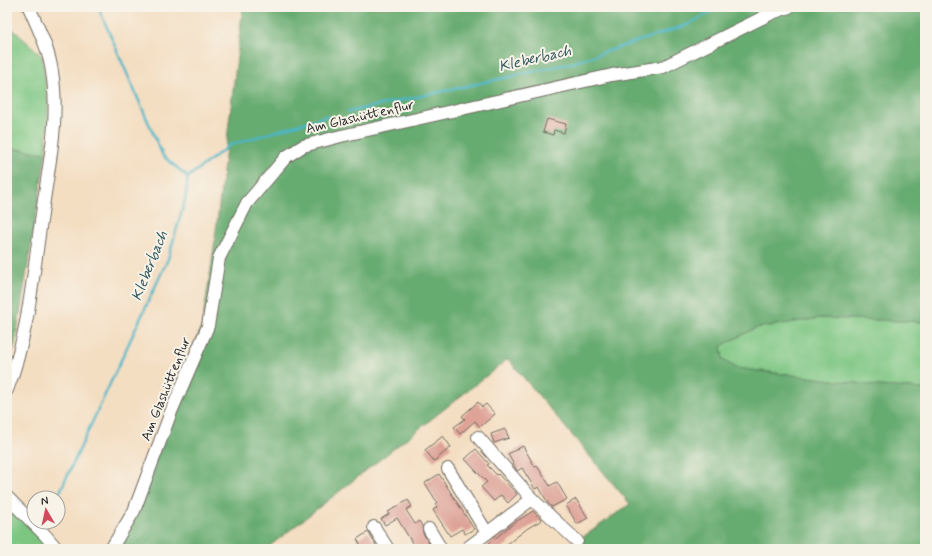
<svg xmlns="http://www.w3.org/2000/svg" width="932" height="556" font-family="Mynerve,sans-serif">
	<style>
		.green { fill: #7dc682; stroke: #547856 }
		.forest { fill: #66ab70; stroke: #486b4e }
		.lines { fill: none; stroke-linecap: round; stroke-linejoin: round }
		.stream { stroke: #4bb6c7; stroke-width: 2.5 }
		.building { fill: #dea297 }
		.minor-casing { stroke: #716a60; stroke-width: 14 }
		.minor { stroke: #fff; stroke-width: 12 }
		.labels { text-anchor: middle; dominant-baseline: central; stroke-width: 4; stroke-linejoin: round; paint-order: stroke }
		.street-label { font-size: 14px; fill: #2b2b2b; stroke: #f7f3e8 }
		.water-label { font-size: 15px; font-style: italic; fill: #365c62; stroke: #f7f3e8 }
	</style>
	<rect width="100%" height="100%" fill="#f7f3e8"/>
	<filter id="ink" filterUnits="userSpaceOnUse"><feTurbulence type="fractalNoise" baseFrequency=".025" numOctaves="2"/><feDisplacementMap in="SourceGraphic" scale="8" xChannelSelector="R" yChannelSelector="G"/><feConvolveMatrix kernelMatrix="1 2 1 2 8 2 1 2 1" color-interpolation-filters="sRGB"/></filter>
	<filter id="wash" filterUnits="userSpaceOnUse"><feTurbulence type="fractalNoise" baseFrequency=".012" numOctaves="4" result="noise"/><feDisplacementMap in="SourceGraphic" scale="16" xChannelSelector="R" yChannelSelector="G"/><feGaussianBlur stdDeviation="0.9" result="paint"/><feColorMatrix in="noise" values="0 0 0 0 0 0 0 0 0 0 0 0 0 0 0 0 0 1.4 0 .05"/><feComposite in="paint" operator="in"/></filter>
	<g filter="url(#wash)">
		<rect width="100%" height="100%" fill="#f4dec2"/>
		<g class="green">
			<polygon points="7,24 42,56 48,103 46,153 7,148"/>
			<polygon points="821,318 925,322 925,389 879,386 736,368 723,360 721,346 755,328"/>
			<polygon points="7,504 47,544 50,549 7,549"/>
		</g>
		<g class="forest">
			<polygon points="243,7 925,7 925,322 821,318 756,328 721,346 723,360 736,368 879,386 925,389 925,549 583,549 577,541 630,504 508,359 266,549 106,549 126,513 156,445 202,325 213,255"/>
			<polygon points="7,148 46,153 15,344 7,366"/>
		</g>
		<g class="lines">
			<g class="stream">
				<polyline points="98,7 163,156 188,177"/>
				<polyline points="348,112 572,63 687,25 720,7"/>
				<polyline points="57,498 168,259 185,200 188,177 230,145 327,116"/>
			</g>
		</g>
		<g id="blocks">
			<g class="building">
				<polygon points="547,119 566,124 564,133 554,130 553,135 543,132"/>
				<polygon points="478,402 482,407 486,404 495,414 480,427 475,421 460,434 454,427 465,419 462,416"/>
				<polygon points="505,429 509,438 494,443 491,434"/>
				<polygon points="443,436 451,447 434,461 425,450"/>
				<polygon points="523,446 535,467 537,466 550,486 557,482 567,499 552,507 548,503 539,487 535,489 522,468 517,471 508,454"/>
				<polygon points="476,449 489,464 487,465 497,475 498,474 517,494 508,503 501,495 494,501 481,487 487,482 478,473 465,459"/>
				<polygon points="439,474 474,529 465,534 462,529 450,536 433,510 437,507 435,504 437,502 425,483"/>
				<polygon points="576,499 588,518 577,524 566,505"/>
				<polygon points="408,500 412,506 406,510 415,524 419,521 422,526 423,533 432,549 416,549 397,518 385,525 381,519 389,514 388,512"/>
				<polygon points="533,511 542,520 528,528 501,549 490,549 487,545 514,523"/>
				<polygon points="368,532 376,545 370,549 353,549 360,544 357,539"/>
			</g>
		</g>
	</g>
	<g filter="url(#ink)">
		<use href="#blocks" fill-opacity="0" stroke="#716a60" stroke-width="1"/>
		<g class="lines">
			<g class="minor-casing">
				<g id="minor">
					<path d="M7,390C29,334 33,273 42,214C48,168 60,119 52,72C49,49 38,28 29,7"/>
					<polyline points="478,437 532,499"/>
					<polyline points="448,469 487,533"/>
					<polyline points="7,497 45,535 57,549"/>
					<polyline points="374,527 388,549"/>
					<polyline points="429,529 441,549"/>
					<polyline points="111,549 134,511 171,412 208,326 219,258 247,203 286,157 303,146 341,136 612,75 663,67 772,13 789,7"/>
					<polyline points="466,549 532,499 577,541"/>
				</g>
			</g>
			<use href="#minor" class="minor"/>
		</g>
	</g>
	<g class="labels">
		<g class="street-label">
			<text transform="translate(360 117) rotate(-13)">Am Glashüttenflur</text>
			<text transform="translate(166 389) rotate(-68)">Am Glashüttenflur</text>
		</g>
		<g class="water-label">
			<text transform="translate(535 59) rotate(-13)">Kleberbach</text>
			<text transform="translate(150 266) rotate(-68)">Kleberbach</text>
		</g>
	</g>
	<rect width="932" height="556" fill="none" stroke="#f7f3e8" stroke-width="24"/>
	<g transform="translate(46 510) rotate(351)"><circle r="19" fill="#f7f3e8" stroke="#a5a39c"/>
	<path d="M0-3L7 15L0 10L-7 15Z" fill="#d1495b"/>
	<text y="-6" font-size="11" font-weight="bold" text-anchor="middle" fill="#2b2b2b">N</text>
	</g>
</svg>
